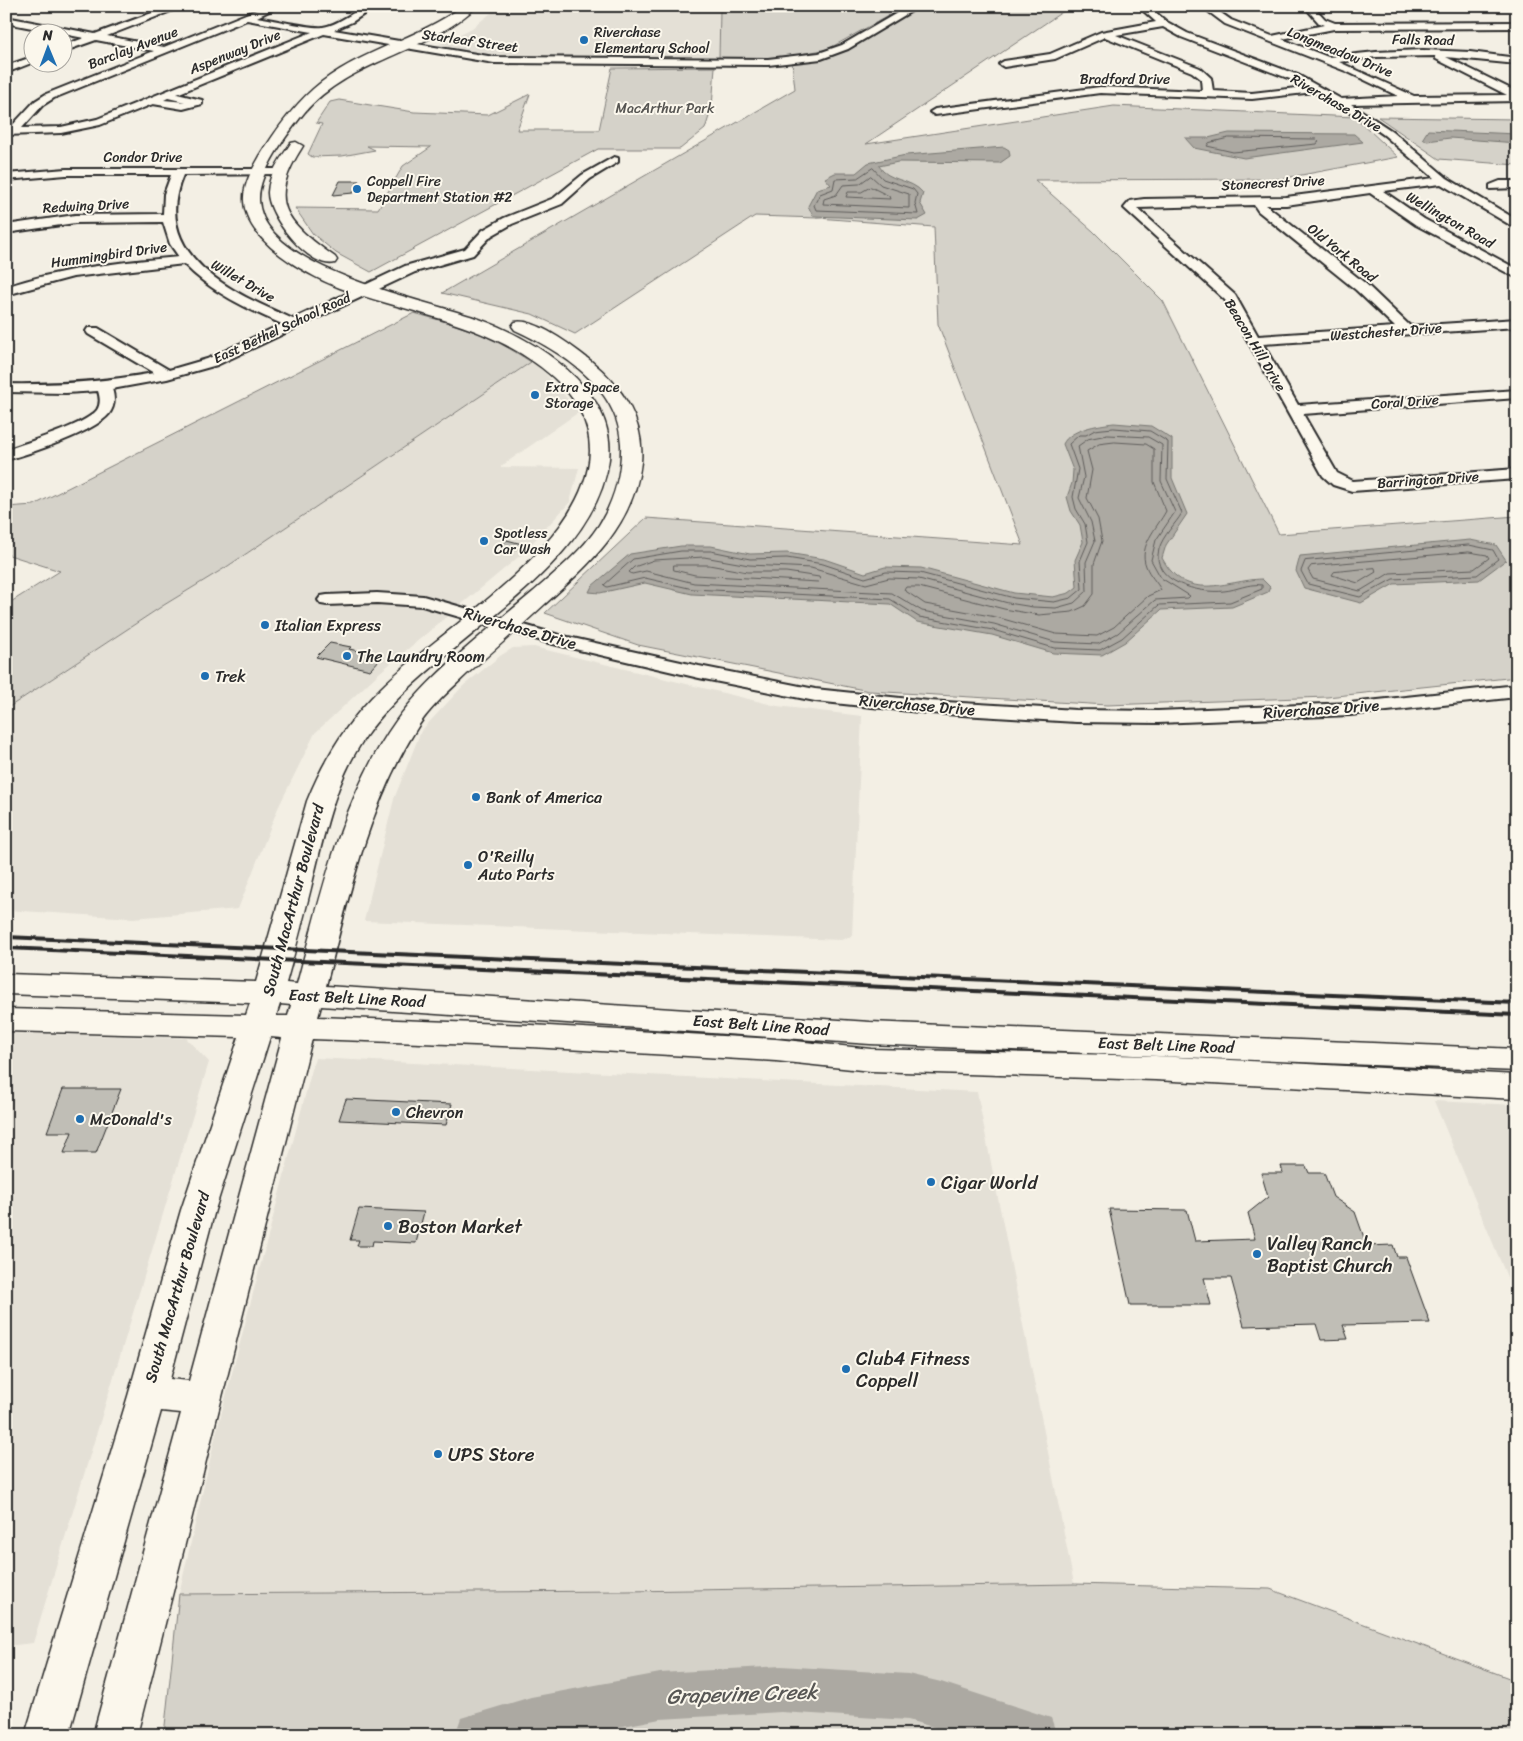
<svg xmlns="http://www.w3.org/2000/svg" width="1523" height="1741" font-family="Sriracha,sans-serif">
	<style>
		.built { fill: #e4e0d6 }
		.green { fill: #d5d2c9; stroke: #807e7a }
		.water { fill: #aca9a2; stroke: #787772 }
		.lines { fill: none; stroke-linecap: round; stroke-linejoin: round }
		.shore { stroke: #5f5d5b; stroke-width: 1 }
		.river { fill: #aca9a2; fill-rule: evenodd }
		.building { fill: #c0beb6; stroke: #2b2b2b }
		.minor-casing { stroke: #2b2b2b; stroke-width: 4 }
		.major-casing { stroke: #2b2b2b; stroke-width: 3 }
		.minor { fill: #fbf7ec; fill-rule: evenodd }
		.major { fill: #fbf7ec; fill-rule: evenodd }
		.rail { stroke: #2b2b2b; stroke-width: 4 }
		.poi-dot { fill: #1f6fb2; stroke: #fbf7ec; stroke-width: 2 }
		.labels { text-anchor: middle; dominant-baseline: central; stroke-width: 4; stroke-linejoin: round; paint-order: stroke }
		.far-poi-label { font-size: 14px; fill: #2b2b2b; stroke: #fbf7ec; text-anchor: start }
		.far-street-label { font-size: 14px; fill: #2b2b2b; stroke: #fbf7ec }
		.far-park-label { font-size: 14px; fill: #565552; stroke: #fbf7ec }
		.poi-label { font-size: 16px; fill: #2b2b2b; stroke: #fbf7ec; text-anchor: start }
		.street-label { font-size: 16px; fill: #2b2b2b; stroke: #fbf7ec }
		.near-poi-label { font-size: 19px; fill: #2b2b2b; stroke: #fbf7ec; text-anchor: start }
		.near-water-label { font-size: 21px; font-style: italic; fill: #585755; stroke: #fbf7ec }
	</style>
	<rect width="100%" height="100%" fill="#f3efe4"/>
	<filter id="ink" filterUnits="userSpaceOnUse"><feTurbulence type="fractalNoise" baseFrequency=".02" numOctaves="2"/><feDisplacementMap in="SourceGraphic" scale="10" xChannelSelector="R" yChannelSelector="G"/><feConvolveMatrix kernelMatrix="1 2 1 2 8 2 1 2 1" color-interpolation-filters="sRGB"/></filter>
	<g filter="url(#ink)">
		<g class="built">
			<polygon points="495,10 720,10 719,59 509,58 436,46 472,28"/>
			<polygon points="531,362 538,365 579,412 500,467 579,468 570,502 522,554 379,673 315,733 278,808 238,909 133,918 6,910 6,709 164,605 228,566"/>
			<polygon points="534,647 777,706 862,716 852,936 841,940 364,921 394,799 421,731 463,686 500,656 513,648"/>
			<polygon points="6,1033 186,1038 209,1062 33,1643 6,1646"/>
			<polygon points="315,1058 977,1092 1074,1584 626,1591 179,1594 216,1434"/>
			<polygon points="1434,1101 1517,1105 1517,1301"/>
		</g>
		<g class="green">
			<polygon points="728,6 906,6 828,49 779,58 719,59 720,10 728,10"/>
			<polygon points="921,6 1071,6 866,144 1114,106 1355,117 1398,157 1280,179 1035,180 1093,231 1163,301 1279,534 1517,516 1517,677 1327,697 1107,705 869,691 638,645 545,613 646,518 1023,545 938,324 934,227 818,218 755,216 575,334 532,314 442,293 795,89 792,62 810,59 852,47"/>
			<polygon points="715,67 712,107 705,129 680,149 598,149 371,272 336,253 313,234 295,208 378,209 403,166 431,147 367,146 375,150 342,156 312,157 308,154 322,124 316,123 330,102 339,100 414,112 488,115 530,94 517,130 599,130 612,68"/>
			<polygon points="1378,117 1517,119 1517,165 1439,159"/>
			<path d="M414,313C461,326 489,334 531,362L228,566L164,605L6,709V605L60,571L6,554V507L34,505Z"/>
			<polygon points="1074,1584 1270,1589 1517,1681 1517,1735 164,1735 179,1594 626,1591"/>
		</g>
		<g class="water">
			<polygon points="1428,130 1517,134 1517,143 1450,138 1427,141 1423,138"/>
			<polygon points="1229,133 1354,134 1363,142 1244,158 1194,148 1185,138 1208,138"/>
			<path d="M1004,147L1009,150L1010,156L1000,163L898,162L879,166C888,182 911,178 923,193L920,203L927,215L918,220L813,216L808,206L817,189L831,185L825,178L835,173H856L868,163L906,155Z"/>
			<path d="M1114,423L1151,426L1172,439V478L1187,514L1166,545L1162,558C1187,604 1226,580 1262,579L1270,587L1268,592L1232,607L1161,610L1125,642L1102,655L1053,653L992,635L917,622L890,604L692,594L645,583L600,593L589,592L592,586L630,554L681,546H711L750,554L787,553L824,559L865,573L885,567L921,568L1014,593L1053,597L1069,593L1077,587L1075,560L1083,542L1080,525L1071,511L1067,497L1072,483L1073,470L1063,444C1070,429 1098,425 1114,423Z"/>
			<polygon points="1470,540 1496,545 1506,560 1479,580 1394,584 1361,603 1304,588 1296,571 1300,556"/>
		</g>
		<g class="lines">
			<g class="shore">
				<polygon points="1229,138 1317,139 1319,141 1317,144 1233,152 1207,146 1209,143"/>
				<polygon points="873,168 883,179 913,189 917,194 915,203 918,214 816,210 814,205 820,194 833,189 835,179 857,178"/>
				<polygon points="871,176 881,185 909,194 909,208 823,204 824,199 836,195 843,185 859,184"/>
				<polygon points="871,187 889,196 890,199 846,197 848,192 861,192"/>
				<path d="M1114,428L1150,431L1168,442L1167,479L1182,513C1175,525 1163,535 1159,549C1150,582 1200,594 1224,591C1237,590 1248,583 1262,585V589L1230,602L1159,605L1122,638L1100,650L1054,648L993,630L919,617L890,599L693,589L645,578L607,587L604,585L633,559L681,551H711L750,559L787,558L823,564L865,578L886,572L920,573L1014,598L1054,602L1071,598L1082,589L1080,561L1088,542L1085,524L1076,509L1073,497L1078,469L1069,444L1079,435H1086L1095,430Z"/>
				<polygon points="1108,435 1148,437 1162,445 1161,481 1175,512 1156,540 1151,560 1161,578 1190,596 1188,598 1155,600 1118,633 1098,644 1055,642 994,624 922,611 892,593 694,583 646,571 632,574 629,572 634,567 654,560 704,557 749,565 811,568 866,584 889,578 919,579 1008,603 1033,607 1056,608 1074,603 1087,591 1086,562 1095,541 1091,522 1079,498 1084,477 1078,446 1088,439"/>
				<path d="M1115,442L1146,444L1154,449V482L1166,511C1157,528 1138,546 1146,566C1149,575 1157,582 1161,590L1148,596L1114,627L1097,636L1056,634L996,617L925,604L904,590L906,587H919L1004,609L1039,615L1072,612L1085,606L1094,594V564L1102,541L1098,519L1087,498L1092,470L1087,451L1099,444Z"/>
				<polygon points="1469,545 1493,550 1498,559 1477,575 1393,579 1360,597 1308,584 1301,571 1305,561"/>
				<polygon points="1469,552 1487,555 1489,558 1474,569 1390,573 1360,591 1313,579 1308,570 1311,566"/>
				<polygon points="674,565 709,565 747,572 786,572 819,577 820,580 818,582 695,575 674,570"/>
				<polygon points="1375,568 1376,572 1358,583 1332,575 1334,572"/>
			</g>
			<polygon class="river" points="781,1666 908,1674 941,1682 1051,1718 1057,1735 961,1735 908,1720 781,1712 660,1719 577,1735 455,1735 461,1718 531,1697 660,1673"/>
		</g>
		<g class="building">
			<polygon points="340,181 359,181 353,193 333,195"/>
			<polygon points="507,540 522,544 510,554 495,549"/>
			<polygon points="330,643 351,647 349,649 383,656 370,670 316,657"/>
			<polygon points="63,1089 121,1089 96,1153 64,1153 72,1132 47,1132"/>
			<polygon points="346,1099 452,1104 446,1125 339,1120"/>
			<polygon points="1281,1166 1306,1166 1309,1173 1324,1173 1333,1197 1355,1212 1367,1246 1393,1245 1397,1257 1406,1257 1430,1323 1343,1325 1348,1339 1321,1340 1316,1324 1244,1326 1231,1278 1204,1278 1211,1305 1130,1305 1109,1209 1187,1210 1195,1241 1255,1239 1248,1213 1268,1197 1261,1173 1283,1173"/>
			<polygon points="359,1209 424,1212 416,1243 373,1241 372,1246 357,1246 359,1240 350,1240"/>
		</g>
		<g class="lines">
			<g class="minor-casing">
				<g id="minor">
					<path d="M171,6H184L107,36L164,47L266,6H279L257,17C270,19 312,29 323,27C343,24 356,6 376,6L352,22L334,30L494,57L768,59L819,53L842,45L909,6H920L848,49L821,59L768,65L494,63L324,34L177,94L202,100V104L183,109L153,104L100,125L61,133L6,135V129H9L35,101L46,94L154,51L96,40L62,52V46L84,38L6,23V17L95,34ZM247,20L312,32L97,119L61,127L22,128L43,105L54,98ZM168,98L185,102L164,100Z"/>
					<path d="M1138,6H1148L1167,22L1187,33L1298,75L1341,99L1398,96L1348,72L1225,24L1201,6H1211L1231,20L1272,36L1324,25L1319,23L1304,6H1313L1325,19L1335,23L1517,22V28L1334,29L1282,39L1328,57L1376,52L1423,50L1470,52L1517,58V64L1446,57L1517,92V101L1351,104L1392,131L1447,178L1517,220V229L1441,184L1383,191L1424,219L1517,269V278L1416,225L1370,193L1286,205H1266L1366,284L1410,326L1517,319V327L1263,344L1298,405L1517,390V398L1303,414L1337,473L1353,481L1517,469V479L1352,491L1333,485L1323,476L1225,300L1124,208L1130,201L1144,199L1286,197L1434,178L1384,135L1357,116L1314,92L1252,99L1100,93L935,115L930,112L935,109L1100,87L1202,91L1201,79L1192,72L1105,37L1055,59L1004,67L999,64L1004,61L1050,54L1101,32L1156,22ZM1163,27L1181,37L1290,79L1305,87L1252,93L1213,91L1211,78L1200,68L1116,35ZM1435,56L1436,59L1507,95L1414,96L1339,62L1376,57ZM1254,205L1258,211L1356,290L1395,327L1258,336L1235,295L1137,208Z"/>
					<polygon points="32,57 32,62 34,62 6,73 6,66"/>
					<path d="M614,157L618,158V162L590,179L562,204L512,224L491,236L473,255L415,272L217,365L167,379L112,389C115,398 115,406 109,414C94,432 30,454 6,460V450C27,442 84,426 97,410C101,404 100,397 98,391L66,393L6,392V384C59,385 102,382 154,373L88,334L86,331L88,328H98L169,370L207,359L282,324C247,309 211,292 184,264L73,277L6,295V287C62,268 121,262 179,257L170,244L163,222L75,223L6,233V225L75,215L163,214L164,194L171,175H66L6,180V174L66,169H284L286,171L280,174L183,175C149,256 233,293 293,319L405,266L465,249L483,230L504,218L554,198L582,175Z"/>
					<polygon points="1500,181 1517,181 1517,188 1490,189 1490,185"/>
					<polygon points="377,593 423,596 559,635 699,666 815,689 929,701 1076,710 1158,711 1350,703 1517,685 1517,697 1350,715 1158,723 1076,722 929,713 815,701 699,678 549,643 422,606 377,603 327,605 321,604 318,600 321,596 327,595"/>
				</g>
			</g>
			<g class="major-casing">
				<g id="major">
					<path d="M463,6H477C427,54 350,59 304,113C287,134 258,173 259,200C262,270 427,300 479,319C518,333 558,356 585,388C602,407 612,433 609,459C594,575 430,644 366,736C334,782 324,835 311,888C303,920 295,952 286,983L297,984C321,895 342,797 396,721C430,674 488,630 533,592C556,572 582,551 599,525C614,501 622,472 621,444C619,387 560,351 515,330L512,326L515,322C535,317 576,349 591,361C622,386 645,421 641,462C634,525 590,564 545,604C519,628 493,651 467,674C448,692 427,710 414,733C367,809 348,900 326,986L870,1022L1517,1049V1071L870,1044L321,1006L318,1017L531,1025L776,1039L871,1049L1155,1056L1517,1075V1099L1155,1080L871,1071L776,1061L531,1047L312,1039L137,1735H93L181,1413L161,1411L69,1735H25L128,1396L181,1210L239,1037L6,1031V1009L246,1015L250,1003L6,994V974L256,982L307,801C324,759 348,720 380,689C442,627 587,546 590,451C590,420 575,397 553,377C492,323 414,315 340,288C307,275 246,242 244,201C243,185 252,170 260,156C275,131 292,108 313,89C356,51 417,40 463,6ZM280,1004L291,1005L288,1016H276ZM270,1037L282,1038L189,1381L170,1379L215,1210Z"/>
					<path d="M296,142L303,146C266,203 285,221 335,257L337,260L335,263C310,270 267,216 268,192C269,173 281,158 291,143Z"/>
				</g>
			</g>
			<use href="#minor" class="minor"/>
			<use href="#major" class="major"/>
			<g class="rail">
				<polyline points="6,937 1517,1003"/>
				<polyline points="6,948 1517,1015"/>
			</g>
		</g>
	</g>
	<g class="poi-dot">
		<circle cx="584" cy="40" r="5"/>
		<circle cx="357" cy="189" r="5"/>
		<circle cx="535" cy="395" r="5"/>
		<circle cx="484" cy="541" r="5"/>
		<circle cx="265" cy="625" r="5"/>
		<circle cx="347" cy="656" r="5"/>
		<circle cx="205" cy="676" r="5"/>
		<circle cx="476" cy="797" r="5"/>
		<circle cx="468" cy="865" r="5"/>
		<circle cx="396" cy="1112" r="5"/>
		<circle cx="80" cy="1119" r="5"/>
		<circle cx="931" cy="1182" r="5"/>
		<circle cx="388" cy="1226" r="5"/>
		<circle cx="1257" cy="1254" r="5"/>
		<circle cx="846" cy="1369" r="5"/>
		<circle cx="438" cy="1454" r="5"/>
	</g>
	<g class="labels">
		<g class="far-poi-label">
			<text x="594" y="32">Riverchase<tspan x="594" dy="16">Elementary School</tspan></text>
			<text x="367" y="181">Coppell Fire<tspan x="367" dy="16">Department Station #2</tspan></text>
			<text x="545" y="387">Extra Space<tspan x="545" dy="16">Storage</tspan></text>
			<text x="494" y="533">Spotless<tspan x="494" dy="16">Car Wash</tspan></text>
		</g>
		<g class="far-street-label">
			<text transform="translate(1423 40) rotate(1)">Falls Road</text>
			<text transform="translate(470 41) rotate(8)">Starleaf Street</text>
			<text transform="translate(133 48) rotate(-21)">Barclay Avenue</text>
			<text transform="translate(235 52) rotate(-22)">Aspenway Drive</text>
			<text transform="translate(1340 52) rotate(22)">Longmeadow Drive</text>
			<text x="1125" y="79">Bradford Drive</text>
			<text transform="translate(1336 103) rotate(30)">Riverchase Drive</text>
			<text x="143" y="157">Condor Drive</text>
			<text transform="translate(1273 183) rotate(-3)">Stonecrest Drive</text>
			<text transform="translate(86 206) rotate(-3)">Redwing Drive</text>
			<text transform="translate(1450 220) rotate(30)">Wellington Road</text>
			<text transform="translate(1342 253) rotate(39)">Old York Road</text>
			<text transform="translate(109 255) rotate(-8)">Hummingbird Drive</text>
			<text transform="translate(243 281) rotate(30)">Willet Drive</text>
			<text transform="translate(282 328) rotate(-25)">East Bethel School Road</text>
			<text transform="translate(1386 332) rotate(-4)">Westchester Drive</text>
			<text transform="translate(1255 345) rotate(59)">Beacon Hill Drive</text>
			<text transform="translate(1405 402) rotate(-4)">Coral Drive</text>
			<text transform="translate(1428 480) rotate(-4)">Barrington Drive</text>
		</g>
		<g class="far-park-label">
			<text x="665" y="108">MacArthur Park</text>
		</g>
		<g class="poi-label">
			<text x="275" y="625">Italian Express</text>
			<text x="357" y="656">The Laundry Room</text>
			<text x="215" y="676">Trek</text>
			<text x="486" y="797">Bank of America</text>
			<text x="478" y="856">O'Reilly<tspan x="478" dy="18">Auto Parts</tspan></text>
			<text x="406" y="1112">Chevron</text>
			<text x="90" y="1119">McDonald's</text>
		</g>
		<g class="street-label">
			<text transform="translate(520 628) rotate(16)">Riverchase Drive</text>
			<text transform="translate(917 705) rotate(5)">Riverchase Drive</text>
			<text transform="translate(1321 709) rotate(-4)">Riverchase Drive</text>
			<text transform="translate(293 900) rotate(-75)">South MacArthur Boulevard</text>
			<text transform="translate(357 998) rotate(3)">East Belt Line Road</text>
			<text transform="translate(761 1025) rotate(4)">East Belt Line Road</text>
			<text transform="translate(1166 1045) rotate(2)">East Belt Line Road</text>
			<text transform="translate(177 1287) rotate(-74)">South MacArthur Boulevard</text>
		</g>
		<g class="near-poi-label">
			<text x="941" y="1182">Cigar World</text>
			<text x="398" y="1226">Boston Market</text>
			<text x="1267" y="1243">Valley Ranch<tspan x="1267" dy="22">Baptist Church</tspan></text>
			<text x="856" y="1358">Club4 Fitness<tspan x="856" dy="22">Coppell</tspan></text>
			<text x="448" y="1454">UPS Store</text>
		</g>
		<g class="near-water-label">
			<text transform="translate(742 1694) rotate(-2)">Grapevine Creek</text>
		</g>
	</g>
	<rect width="1523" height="1741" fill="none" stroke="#fbf7ec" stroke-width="25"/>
	<rect x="12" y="12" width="1498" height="1716" fill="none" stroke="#2b2b2b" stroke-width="2" filter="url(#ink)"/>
	<g transform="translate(48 48) rotate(359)"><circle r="24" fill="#fbf7ec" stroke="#a8a59f"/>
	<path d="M0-4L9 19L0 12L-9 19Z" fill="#1f6fb2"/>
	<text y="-8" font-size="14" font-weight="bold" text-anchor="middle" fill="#2b2b2b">N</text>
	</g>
</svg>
